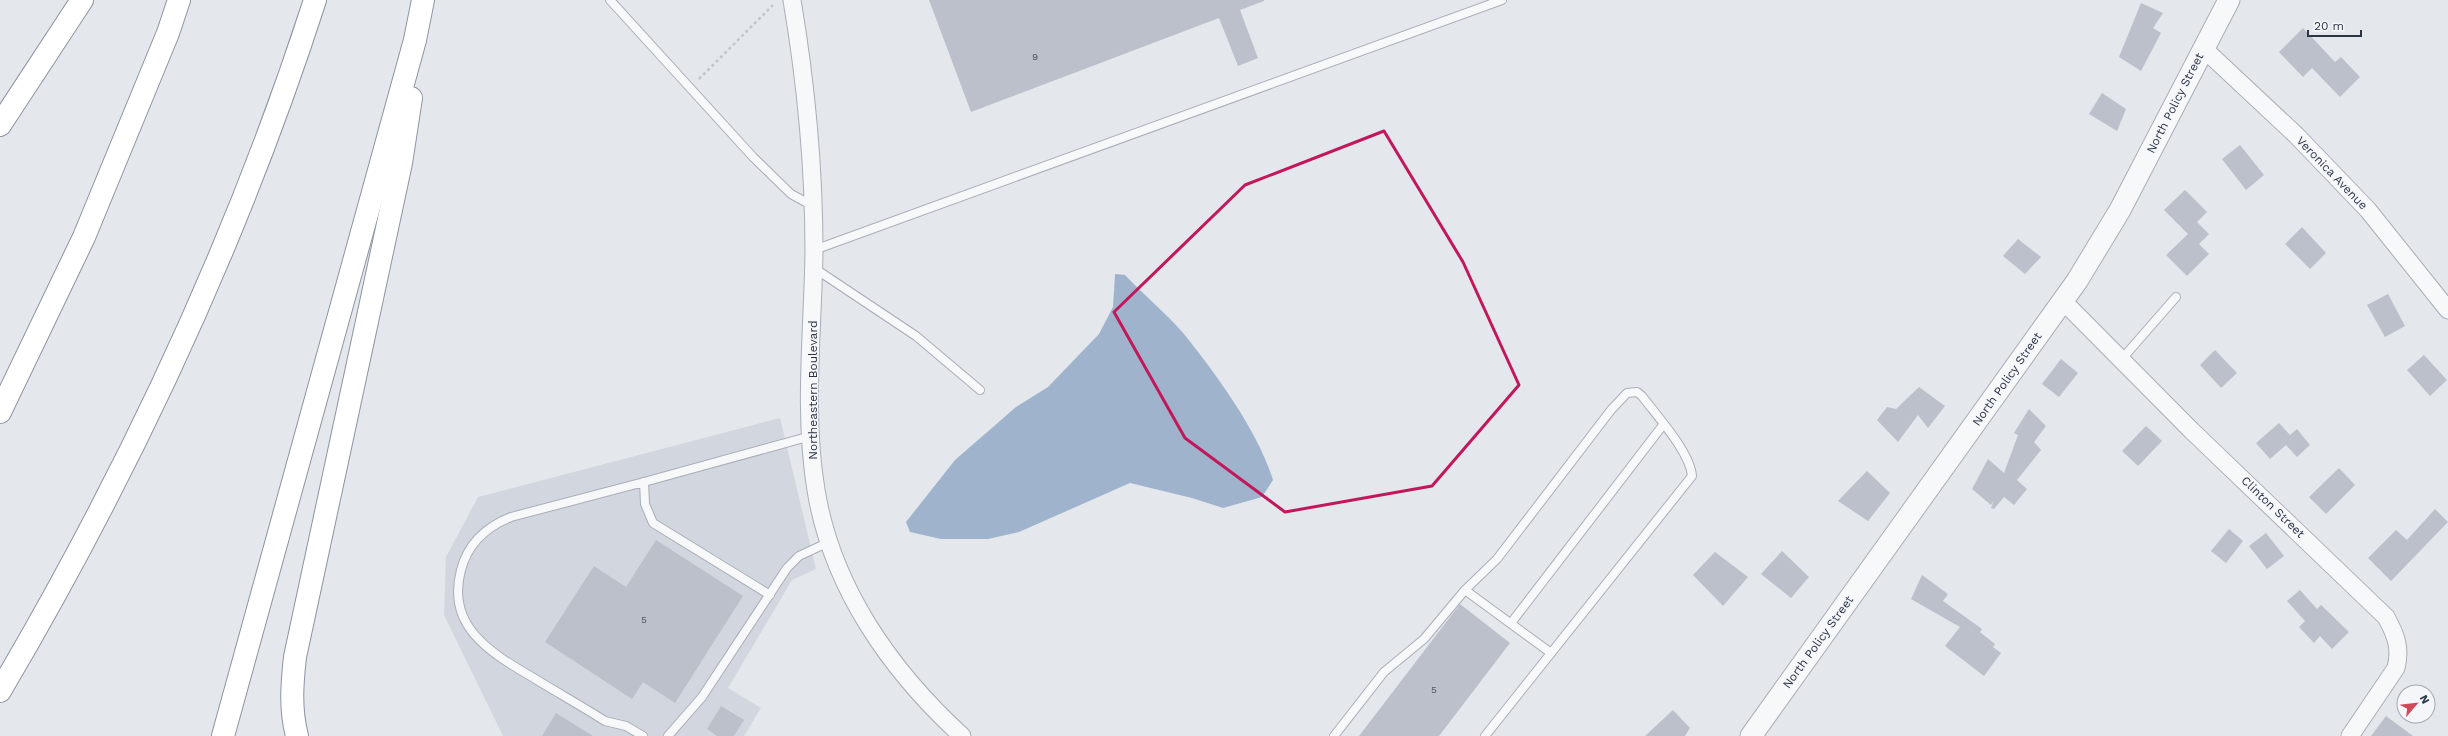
<svg xmlns="http://www.w3.org/2000/svg" width="2448" height="736" font-family="'Work Sans',sans-serif">
	<style>
		.built { fill: #d2d6de }
		.water { fill: #9fb4cc }
		.building { fill: #bbc0ca }
		.lines { fill: none; stroke-linecap: round; stroke-linejoin: round }
		.service-casing { stroke: #a9aeb7; stroke-width: 10 }
		.minor-casing { stroke: #a9aeb7; stroke-width: 19 }
		.tertiary-casing { stroke: #a9aeb7; stroke-width: 23 }
		.motorway-casing { stroke: #8b94a3; stroke-width: 24 }
		.path { stroke: #c2c5cb; stroke-width: 2.5; stroke-dasharray: 3 3; stroke-linecap: butt }
		.service { stroke: #f7f8fa; stroke-width: 8 }
		.minor { stroke: #f7f8fa; stroke-width: 17 }
		.tertiary { stroke: #f7f8fa; stroke-width: 21 }
		.motorway { stroke: #fff; stroke-width: 22 }
		.marked { fill: none; stroke: #c2185b; stroke-width: 3; stroke-linejoin: round }
		.labels { text-anchor: middle; dominant-baseline: central; stroke-width: 3; stroke-linejoin: round; paint-order: stroke }
		.number-label { font-size: 10px; fill: #4f5766 }
		.street-label { font-size: 12px; fill: #2b3445; stroke: #f4f6f9 }
	</style>
	<rect width="100%" height="100%" fill="#e4e7ec"/>
	<polygon class="built" points="780,418 816,569 792,580 728,688 761,708 744,736 503,736 444,615 446,557 478,497"/>
	<path class="water" d="M1115,274L1125,275C1144,295 1166,313 1184,334C1216,374 1258,431 1273,480L1262,497L1223,508L1192,498L1130,483L1019,532L988,539H941L910,532L906,522L955,460L1016,407L1048,387L1099,334L1113,307Z"/>
	<g class="building">
		<polygon points="929,0 1264,0 1264,1 1240,10 1258,58 1238,66 1219,18 971,112"/>
		<polygon points="2141,3 2163,13 2153,28 2161,33 2141,71 2119,57"/>
		<polygon points="2303,28 2335,62 2341,57 2360,77 2340,97 2312,68 2303,77 2279,52"/>
		<polygon points="2102,93 2126,109 2117,131 2089,114"/>
		<polygon points="2240,145 2264,175 2246,190 2222,159"/>
		<polygon points="2185,190 2207,212 2197,222 2209,234 2199,244 2209,254 2187,276 2166,255 2188,234 2164,210"/>
		<polygon points="2302,227 2326,253 2310,269 2285,244"/>
		<polygon points="2018,239 2041,257 2025,274 2003,256"/>
		<polygon points="2388,294 2405,326 2385,337 2367,305"/>
		<polygon points="2215,350 2237,373 2221,388 2200,365"/>
		<polygon points="2424,355 2447,380 2430,396 2407,370"/>
		<polygon points="2061,359 2078,373 2059,397 2042,384"/>
		<polygon points="1919,387 1945,406 1928,428 1918,415 1898,442 1877,420 1887,407 1896,409"/>
		<polygon points="2029,409 2046,426 2034,442 2041,450 2017,480 2027,489 2014,505 2004,497 1994,509 1991,508 1994,500 1991,505 1972,489 1988,459 2004,473 2018,435 2014,433"/>
		<polygon points="2279,423 2290,435 2297,429 2310,445 2297,457 2286,445 2270,459 2256,443"/>
		<polygon points="2146,426 2162,441 2138,466 2122,451"/>
		<polygon points="2339,468 2355,485 2326,514 2309,497"/>
		<polygon points="1867,471 1890,493 1868,521 1838,501"/>
		<polygon points="2435,509 2448,522 2391,581 2368,558 2396,530 2407,540"/>
		<polygon points="2229,529 2243,541 2226,563 2211,551"/>
		<polygon points="2266,533 2284,556 2267,569 2249,546"/>
		<polygon points="656,540 743,596 675,703 643,682 632,699 545,642 594,566 626,587"/>
		<polygon points="1782,551 1809,577 1791,598 1761,574"/>
		<polygon points="1715,552 1748,577 1723,606 1693,575"/>
		<polygon points="1922,575 1948,594 1943,601 1982,629 1980,632 1995,644 1993,647 2001,653 1984,676 1945,646 1960,627 1911,599"/>
		<polygon points="2300,590 2317,609 2321,605 2349,632 2332,649 2320,636 2314,643 2299,627 2305,621 2287,601"/>
		<polygon points="1460,604 1510,643 1439,736 1359,736"/>
		<polygon points="721,706 744,720 734,736 717,736 707,729"/>
		<polygon points="1673,710 1690,728 1685,736 1645,736"/>
		<polygon points="556,713 593,736 542,736"/>
		<polygon points="2386,716 2413,736 2371,736"/>
	</g>
	<g class="lines">
		<g class="service-casing">
			<g id="service">
				<polyline points="610,0 753,157 791,194 813,206"/>
				<polyline points="814,250 1502,0"/>
				<polyline points="814,268 916,336 980,390"/>
				<polyline points="2121,360 2176,297"/>
				<polyline points="644,482 811,436"/>
				<polyline points="1465,590 1551,653"/>
				<polyline points="1511,623 1663,425"/>
				<path d="M643,736L626,726L605,721C583,707 560,694 537,680C495,655 445,629 461,570C468,543 486,527 511,517L644,482L645,504L653,523L770,595"/>
				<polyline points="668,736 702,697 787,568 799,556 829,542"/>
				<path d="M1334,736L1384,672L1424,639L1465,590L1497,559L1611,410L1627,393L1637,392L1642,396C1657,416 1690,452 1692,476L1485,736"/>
			</g>
		</g>
		<g class="minor-casing">
			<g id="minor">
				<path d="M792,0C806,83 814,166 814,251C813,329 803,412 816,490C832,588 891,671 962,736"/>
				<polyline points="2203,48 2296,135 2368,210 2448,310"/>
				<path d="M2063,301L2192,431L2386,617C2396,635 2401,648 2396,668L2350,736"/>
			</g>
		</g>
		<g class="tertiary-casing">
			<polyline id="tertiary" points="1751,736 2077,281 2120,210 2229,0"/>
		</g>
		<g class="motorway-casing">
			<g id="motorway">
				<polyline points="0,125 82,0"/>
				<polyline points="0,412 84,237 168,33 179,0"/>
				<path d="M0,691C129,472 237,242 315,0"/>
				<polyline points="223,736 415,40 423,0"/>
				<path d="M297,736C290,709 292,684 295,657L401,163L411,98"/>
			</g>
		</g>
		<polyline class="path" points="699,79 773,5"/>
		<use href="#service" class="service"/>
		<use href="#minor" class="minor"/>
		<use href="#tertiary" class="tertiary"/>
		<use href="#motorway" class="motorway"/>
	</g>
	<path class="marked" d="M1384,131L1463,262L1519,385L1432,486L1285,512L1185,438L1114,312L1245,185Z"/>
	<g class="labels">
		<g class="number-label">
			<text x="1035" y="56">9</text>
			<text x="644" y="619">5</text>
			<text x="1434" y="689">5</text>
		</g>
		<g class="street-label">
			<text transform="translate(2175 103) rotate(-63)">North Policy Street</text>
			<text transform="translate(2332 173) rotate(46)">Veronica Avenue</text>
			<text transform="translate(2007 379) rotate(-55)">North Policy Street</text>
			<text transform="translate(813 390) rotate(-90)">Northeastern Boulevard</text>
			<text transform="translate(2273 507) rotate(44)">Clinton Street</text>
			<text transform="translate(1818 642) rotate(-54)">North Policy Street</text>
		</g>
	</g>
	<g transform="translate(2416 704) rotate(62)"><circle r="19" fill="#f4f6f9" stroke="#a4a8b1"/>
	<path d="M0-3L7 15L0 10L-7 15Z" fill="#d1495b"/>
	<text y="-6" font-size="11" font-weight="bold" text-anchor="middle" fill="#2b3445">N</text>
	</g>
	<path d="M2308 30v6h53v-6" fill="none" stroke="#2b3445" stroke-width="2"/>
	<text x="2314" y="30" font-size="12" fill="#2b3445" stroke="#f4f6f9" stroke-width="3" paint-order="stroke">20 m</text>
</svg>
